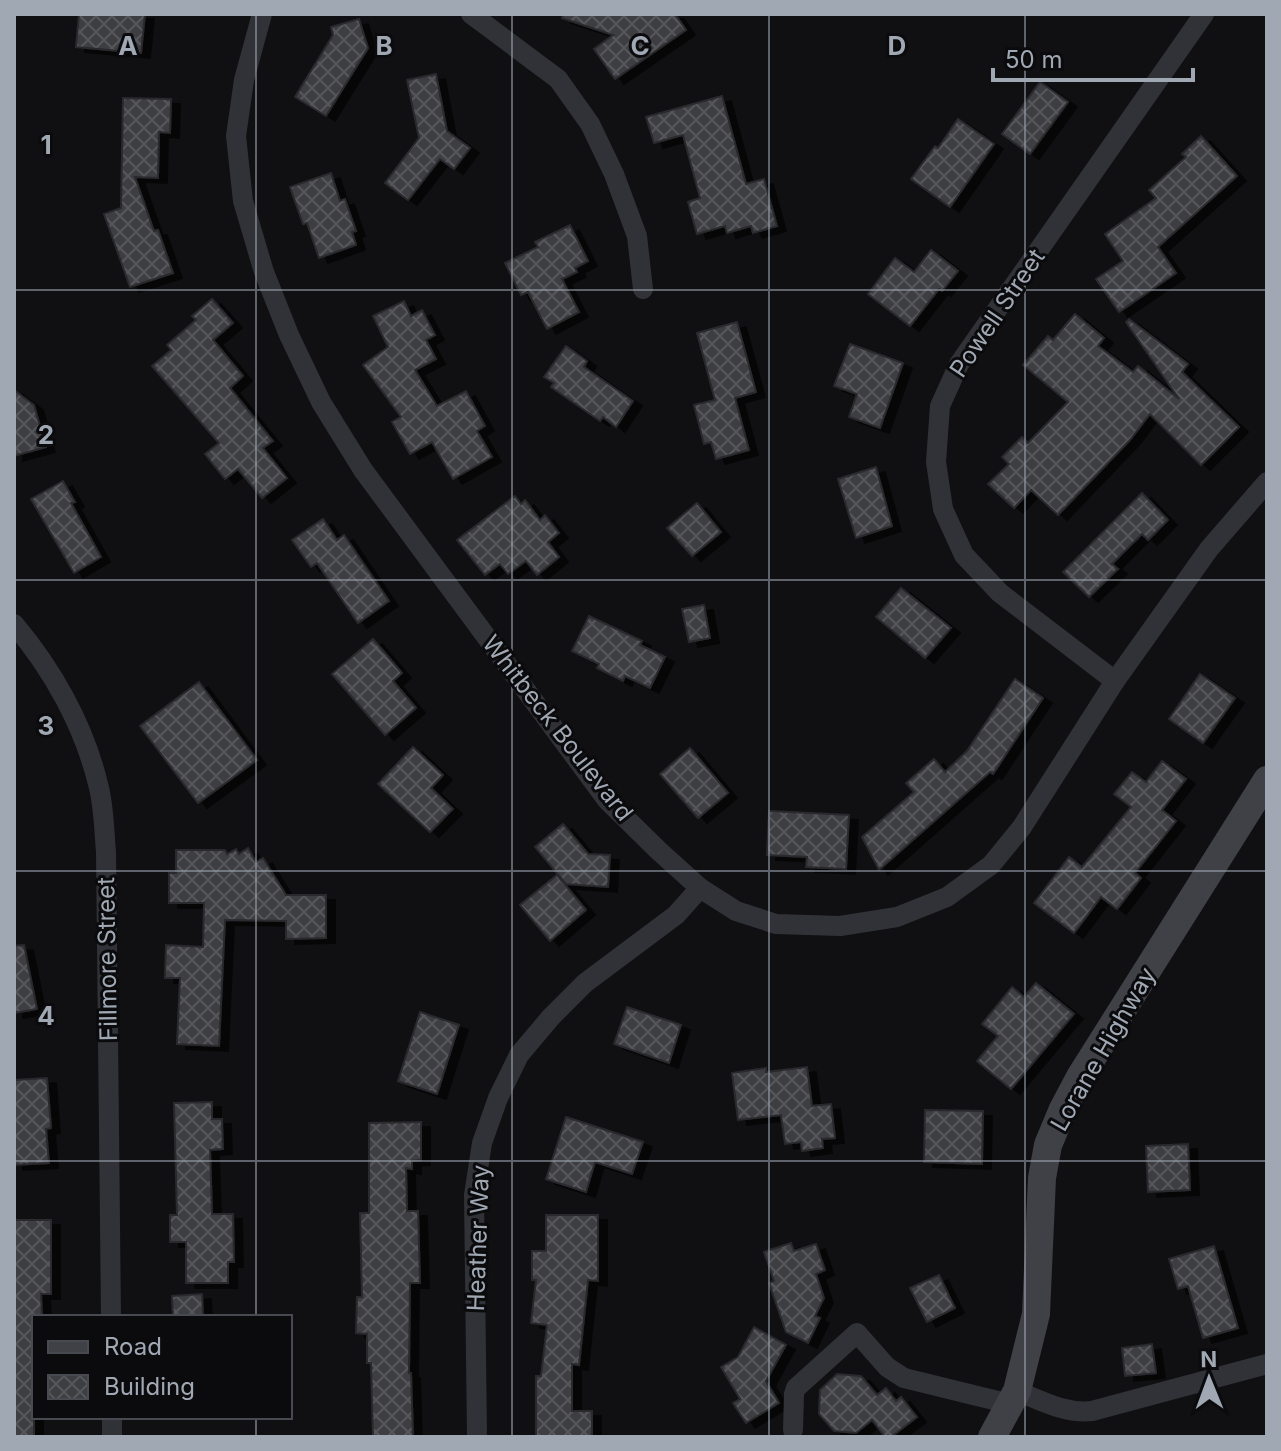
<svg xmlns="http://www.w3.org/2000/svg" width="1281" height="1451" font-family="Inter,sans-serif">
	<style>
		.building { fill: url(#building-cross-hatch); stroke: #2a2a2e; stroke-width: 2; filter: url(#shadow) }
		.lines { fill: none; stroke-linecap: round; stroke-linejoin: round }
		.street { stroke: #313237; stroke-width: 20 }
		.secondary { stroke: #3f4147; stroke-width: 28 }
		.grid { fill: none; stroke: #a0a8b4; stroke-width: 2; stroke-opacity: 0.55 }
		.labels { text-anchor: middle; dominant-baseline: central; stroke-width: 6; stroke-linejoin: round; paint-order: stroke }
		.street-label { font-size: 24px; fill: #a0a8b4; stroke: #0b0b0d }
		.grid-label { font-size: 26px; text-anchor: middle; font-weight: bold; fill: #a0a8b4; stroke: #0b0b0d; stroke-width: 6; stroke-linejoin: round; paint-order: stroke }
	</style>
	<defs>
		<pattern id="building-cross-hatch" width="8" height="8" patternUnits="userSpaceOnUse" patternTransform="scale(2)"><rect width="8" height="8" fill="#3c3e42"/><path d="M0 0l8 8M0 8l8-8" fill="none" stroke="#55575b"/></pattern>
		<filter id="shadow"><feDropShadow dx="9" dy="5" stdDeviation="0" flood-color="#0009"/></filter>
	</defs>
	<rect width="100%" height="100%" fill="#101012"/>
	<g class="building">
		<polygon points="79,14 145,14 141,53 76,47"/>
		<polygon points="563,14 675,14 686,30 615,79 594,49 613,35 562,18"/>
		<polygon points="359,19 368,48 326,116 295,97 333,35 331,27"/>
		<polygon points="436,74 447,131 470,148 454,169 440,159 408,200 385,183 419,138 407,80"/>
		<polygon points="1040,82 1068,102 1030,154 1002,134"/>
		<polygon points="722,96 746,184 764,179 777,226 753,233 751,226 727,233 725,226 697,234 688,202 700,198 683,135 654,143 646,117"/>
		<polygon points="123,98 171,99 170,133 159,132 158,178 135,177 154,231 158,230 173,273 130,287 104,214 121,208"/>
		<polygon points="958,119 994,144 950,207 911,179 935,146 938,148"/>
		<polygon points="1201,136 1237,176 1158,247 1176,273 1119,312 1096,279 1123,261 1105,234 1156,198 1149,190 1186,157 1182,154"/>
		<polygon points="331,173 340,201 345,199 356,231 352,232 356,245 319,258 307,223 303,224 290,187"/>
		<polygon points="570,225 588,261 575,268 577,272 562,279 579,312 547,329 528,292 521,295 505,263 538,247 535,242"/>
		<polygon points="931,250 958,271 942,291 939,289 910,326 868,294 895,258 914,272"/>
		<polygon points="212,299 233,323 213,340 243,376 230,388 273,441 263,448 287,478 262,498 238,469 225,479 205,454 219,443 152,366 171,350 167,345 196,320 192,316"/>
		<polygon points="404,301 411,316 422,310 435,335 426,340 436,359 415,370 437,406 466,391 485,426 477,431 492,457 453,479 432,442 410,454 392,422 401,417 363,365 388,347 373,316"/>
		<polygon points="1075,314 1104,338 1098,346 1133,372 1138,366 1179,399 1126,322 1129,319 1188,364 1182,372 1239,427 1201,465 1150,414 1130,440 1058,515 1031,490 1014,508 988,484 1009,464 1002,457 1022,437 1028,443 1068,402 1023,365 1048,336 1053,340"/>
		<polygon points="737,322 756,392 735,398 749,450 716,459 711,442 704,444 694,405 715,400 697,333"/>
		<polygon points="850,344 903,363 880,428 849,417 857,394 834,386"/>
		<polygon points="566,346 587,361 584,367 633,401 616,427 603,417 600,421 551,387 554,383 544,377"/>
		<polygon points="14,390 34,405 46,447 14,456"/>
		<polygon points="876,467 892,526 856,538 838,479"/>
		<polygon points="63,481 75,502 71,503 101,557 74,573 31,499"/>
		<polygon points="1142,493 1168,520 1148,540 1142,534 1112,564 1118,569 1089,597 1063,572"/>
		<polygon points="515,496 521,504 525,500 540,520 545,515 559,533 548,542 559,557 537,575 526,561 508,574 500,564 485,575 457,540"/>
		<polygon points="697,503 721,532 692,556 667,528"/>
		<polygon points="323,519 337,540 344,535 389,601 358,623 317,563 311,567 292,540"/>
		<polygon points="901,588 951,628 925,658 876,617"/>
		<polygon points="704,605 710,638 689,642 682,609"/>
		<polygon points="589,616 642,641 640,645 665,657 650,688 625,676 623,681 597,668 599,664 572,651"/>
		<polygon points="373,639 402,673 393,681 416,708 385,735 332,674"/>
		<polygon points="1200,674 1235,698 1203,743 1169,719"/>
		<polygon points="1015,679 1043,698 993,774 990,772 879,870 862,837 914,792 906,783 934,759 945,772 967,751"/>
		<polygon points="199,682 257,760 198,803 140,726"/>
		<polygon points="413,747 443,775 431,788 453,809 430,832 378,784"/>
		<polygon points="690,748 728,793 698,818 660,774"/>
		<polygon points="1162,761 1186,779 1162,810 1176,821 1135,873 1141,878 1117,909 1101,897 1074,933 1034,903 1069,857 1082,867 1131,807 1114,794 1132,772 1146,782"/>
		<polygon points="769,811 849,815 846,869 806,867 807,857 767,855"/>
		<polygon points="563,824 588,854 610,855 608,887 566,884 535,847"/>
		<polygon points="248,848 256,862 263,858 286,895 326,895 326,938 286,939 286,921 225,920 219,1046 177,1044 180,978 165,978 166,945 203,947 204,903 169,903 169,873 176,873 176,850 225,850 227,854 236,849 239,854"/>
		<polygon points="557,875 586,910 550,941 520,905"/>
		<polygon points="24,945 37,1009 14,1013 14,946"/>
		<polygon points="1036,983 1074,1014 1011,1089 977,1061 998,1036 982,1024 1012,987 1024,997"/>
		<polygon points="627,1007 681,1025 669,1063 614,1044"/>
		<polygon points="420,1012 459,1025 437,1094 398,1081"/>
		<polygon points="807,1067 812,1106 831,1104 835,1138 822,1139 823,1148 802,1151 801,1142 785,1144 781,1115 738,1120 732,1073 766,1068 766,1072"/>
		<polygon points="47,1078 51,1128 46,1129 49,1163 14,1165 14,1080"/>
		<polygon points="212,1102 212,1119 222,1119 223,1149 210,1150 212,1214 233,1214 234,1262 228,1262 228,1283 186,1283 186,1242 170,1242 170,1215 177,1215 174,1103"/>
		<polygon points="925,1110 983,1111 982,1164 924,1162"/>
		<polygon points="566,1117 643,1142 632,1174 595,1162 586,1192 546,1179"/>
		<polygon points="421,1122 421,1160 412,1161 412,1169 406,1168 407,1211 418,1211 420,1283 410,1283 409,1373 411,1373 413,1437 373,1437 371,1363 367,1363 367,1334 356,1333 357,1297 362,1297 360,1213 369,1213 369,1123"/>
		<polygon points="1188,1144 1190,1190 1148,1192 1146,1146"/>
		<polygon points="546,1215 598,1215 598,1281 588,1280 579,1365 572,1364 572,1411 592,1411 592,1437 536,1437 536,1376 541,1376 547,1325 531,1323 536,1280 532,1280 532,1251 546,1251"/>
		<polygon points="14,1220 51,1220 51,1294 41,1294 42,1317 34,1317 34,1437 14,1437"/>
		<polygon points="791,1243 794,1251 816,1244 825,1270 816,1274 824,1298 815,1316 820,1318 808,1343 786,1332 769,1283 774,1281 764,1252"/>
		<polygon points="1214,1246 1238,1328 1203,1338 1188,1286 1178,1289 1169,1259"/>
		<polygon points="939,1275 955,1308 927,1322 910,1288"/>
		<polygon points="202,1294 203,1317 173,1317 172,1296"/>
		<polygon points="754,1327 786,1345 766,1381 779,1403 746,1423 733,1403 740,1399 721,1367 738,1357"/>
		<polygon points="1152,1344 1156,1373 1125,1376 1122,1348"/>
		<polygon points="837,1374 861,1376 877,1395 886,1388 896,1401 901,1397 917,1417 891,1437 885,1437 872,1420 856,1433 834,1431 819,1414 820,1390"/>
	</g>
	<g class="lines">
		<g class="street">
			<polyline points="262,14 244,80 236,136 243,201 264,272 289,335 321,402 363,470 607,800 659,851 700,888 736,911 776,924 840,926 897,917 947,897 991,865 1022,827 1115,681 1209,549 1267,482"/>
			<polyline points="471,14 558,79 590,124 614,174 637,236 643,289"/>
			<path d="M14,624C53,670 84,726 98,784C104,805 104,830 106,852L111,1317"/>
			<polyline points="1115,681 1000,593 964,555 943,509 936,462 940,406 959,364 1204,14"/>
			<path d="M1017,1391C1042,1401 1065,1414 1092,1411L1267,1364"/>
			<polyline points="112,1417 112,1437"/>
			<polyline points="793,1430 794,1394 796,1388 857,1333 887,1367 904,1378 1010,1404"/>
			<polyline points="477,1437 474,1195 482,1143 498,1098 519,1055 551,1017 585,983 676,915 700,888"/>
		</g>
		<polyline class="secondary" points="992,1437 1017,1391 1036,1314 1042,1178 1048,1145 1063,1109 1080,1077 1267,780"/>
	</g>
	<path class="grid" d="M256,14V1317M512,14V1437M769,14V1437M1025,14V1437M14,290H1267M14,580H1267M14,871H1267M14,1161H1267M256,1417V1437"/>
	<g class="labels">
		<g class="street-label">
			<text transform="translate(997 313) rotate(-56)">Powell Street</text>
			<text transform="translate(558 728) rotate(52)">Whitbeck Boulevard</text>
			<text transform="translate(107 959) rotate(-91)">Fillmore Street</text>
			<text transform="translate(1103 1049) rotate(-60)">Lorane Highway</text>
			<text transform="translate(478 1238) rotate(-88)">Heather Way</text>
		</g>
	</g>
	<g class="grid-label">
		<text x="128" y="55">A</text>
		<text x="384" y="55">B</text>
		<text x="640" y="55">C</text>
		<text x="897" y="55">D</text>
		<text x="46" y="154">1</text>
		<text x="46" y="444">2</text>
		<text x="46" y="735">3</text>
		<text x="46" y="1025">4</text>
	</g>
	<rect width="1281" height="1451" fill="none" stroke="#a0a8b4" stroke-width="32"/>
	<rect x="32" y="1315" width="260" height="104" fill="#0b0b0d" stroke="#474a50" stroke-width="2"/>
	<rect x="48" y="1341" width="40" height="12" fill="#3f4147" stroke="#474a50" stroke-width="2"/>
	<text x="104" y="1355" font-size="24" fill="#a0a8b4">Road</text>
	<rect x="48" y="1375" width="40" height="24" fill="url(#building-cross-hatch)" stroke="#474a50" stroke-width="2"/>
	<text x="104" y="1395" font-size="24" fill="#a0a8b4">Building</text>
	<g transform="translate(1209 1379) rotate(359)" stroke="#0b0b0d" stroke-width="6" paint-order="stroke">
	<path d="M0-6L14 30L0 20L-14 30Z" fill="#a0a8b4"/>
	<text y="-12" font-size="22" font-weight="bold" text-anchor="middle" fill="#a0a8b4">N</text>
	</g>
	<path d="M993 68v12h200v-12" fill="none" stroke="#a0a8b4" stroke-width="4"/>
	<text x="1005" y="68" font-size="24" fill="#a0a8b4" stroke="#0b0b0d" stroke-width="6" paint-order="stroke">50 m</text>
</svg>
